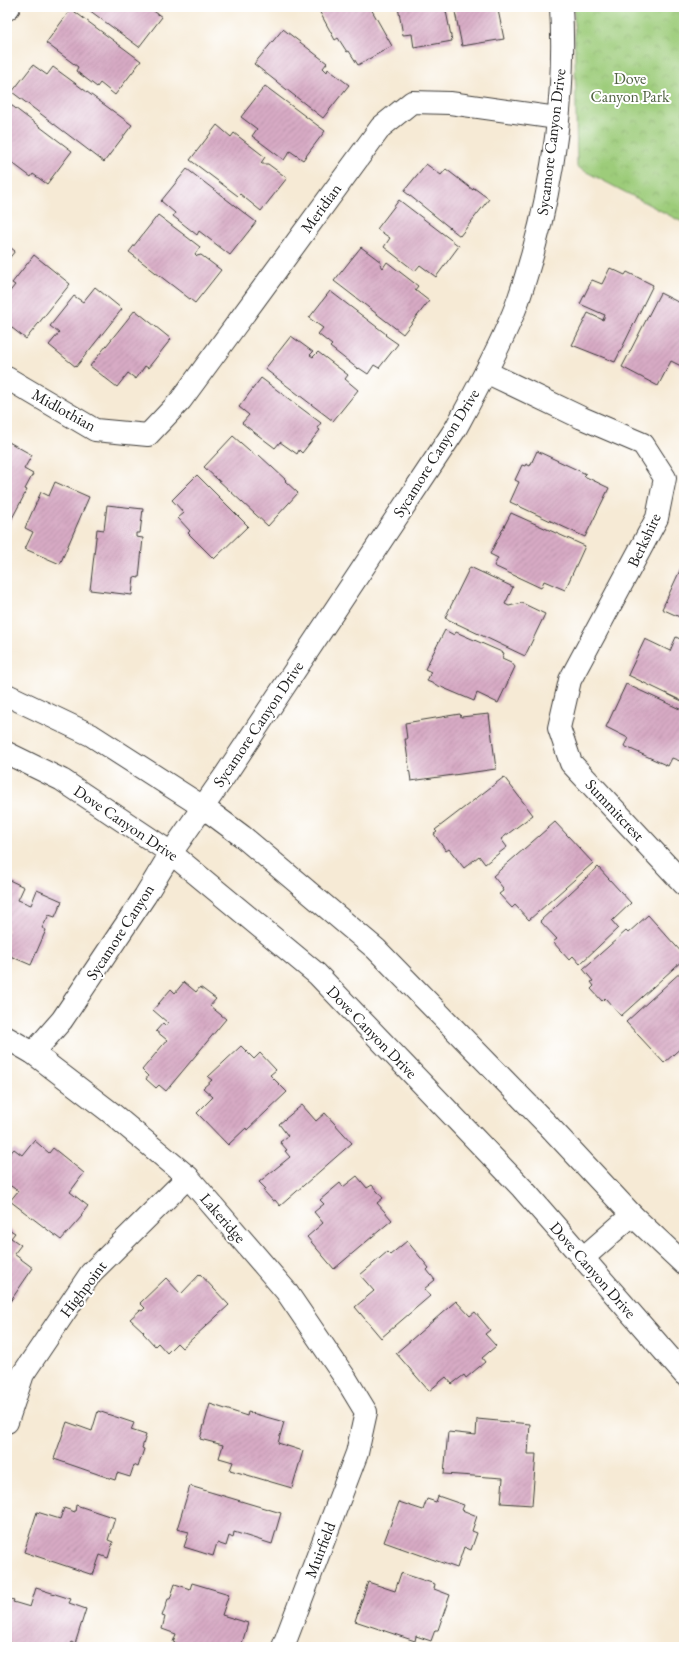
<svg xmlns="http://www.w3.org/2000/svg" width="691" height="1654" font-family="'EB Garamond',serif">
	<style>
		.park { fill: url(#park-crowns); stroke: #5c744b }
		.building { fill: url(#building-hatch) }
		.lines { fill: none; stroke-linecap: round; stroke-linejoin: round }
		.minor-casing { stroke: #3d3b38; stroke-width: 24 }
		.minor { stroke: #fff; stroke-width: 22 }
		.labels { text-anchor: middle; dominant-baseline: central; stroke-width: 4; stroke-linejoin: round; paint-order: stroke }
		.park-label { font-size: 16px; fill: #506242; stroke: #fff }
		.street-label { font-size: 16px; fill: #1c1c1c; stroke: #fff }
	</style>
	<defs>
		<pattern id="park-crowns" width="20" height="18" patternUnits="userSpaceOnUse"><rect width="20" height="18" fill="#9dcc7a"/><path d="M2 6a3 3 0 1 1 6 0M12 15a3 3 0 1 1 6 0" fill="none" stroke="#87af69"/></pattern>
		<pattern id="building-hatch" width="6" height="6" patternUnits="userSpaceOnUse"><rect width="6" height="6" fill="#d7aac4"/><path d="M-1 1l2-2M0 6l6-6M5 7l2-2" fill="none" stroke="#b892a8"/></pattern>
	</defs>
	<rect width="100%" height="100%" fill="#fff"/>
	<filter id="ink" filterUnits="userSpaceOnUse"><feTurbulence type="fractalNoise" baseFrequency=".025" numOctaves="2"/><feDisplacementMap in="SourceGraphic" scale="8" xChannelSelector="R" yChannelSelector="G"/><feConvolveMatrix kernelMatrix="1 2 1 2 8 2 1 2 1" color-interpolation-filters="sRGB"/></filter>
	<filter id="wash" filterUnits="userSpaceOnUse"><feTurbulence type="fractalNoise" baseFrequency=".012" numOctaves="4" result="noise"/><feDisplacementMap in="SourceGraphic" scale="16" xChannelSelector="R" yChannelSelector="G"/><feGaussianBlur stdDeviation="0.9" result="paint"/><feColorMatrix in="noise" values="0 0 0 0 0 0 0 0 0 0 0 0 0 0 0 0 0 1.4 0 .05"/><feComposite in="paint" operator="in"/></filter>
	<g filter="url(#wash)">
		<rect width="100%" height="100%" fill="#f6ead5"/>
		<polygon class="park" points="574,7 684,7 684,223 577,167"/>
		<g id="blocks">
			<g class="building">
				<polygon points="85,7 148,7 162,17 139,47"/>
				<polygon points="317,7 370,7 392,46 358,65 349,51 347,52 338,38 335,40"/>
				<polygon points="398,7 444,7 445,11 446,11 452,41 414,48 412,34 403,35"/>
				<polygon points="454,7 501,7 502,9 498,10 504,39 462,46"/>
				<polygon points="71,9 141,61 115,95 100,83 97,87 76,71 78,67 46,43"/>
				<polygon points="283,29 327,63 323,68 327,72 328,69 349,85 323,118 254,64"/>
				<polygon points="33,65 47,75 53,67 132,125 104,162 12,92"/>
				<polygon points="265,86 325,131 303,160 290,151 284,160 252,136 257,129 241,117"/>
				<polygon points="7,102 72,151 47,184 33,174 31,177 7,159"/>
				<polygon points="217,125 231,137 234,133 265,157 261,163 262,164 268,164 287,178 261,211 240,194 238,196 190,160"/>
				<polygon points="426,164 441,175 446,169 473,190 474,188 489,199 460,236 404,191"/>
				<polygon points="187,169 256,222 230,255 199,231 197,235 173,216 175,213 161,201"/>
				<polygon points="399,200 459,246 436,277 420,265 415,271 384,247 390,238 377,229"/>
				<polygon points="158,215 200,247 195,254 197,256 201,255 221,270 195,303 129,252"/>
				<polygon points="7,245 15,251 7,261"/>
				<polygon points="361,247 381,262 380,264 383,268 387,262 418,286 415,290 429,301 403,334 334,281"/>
				<polygon points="34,255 70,284 26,339 7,324 7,309 10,305 7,302 7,295 15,285 12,283"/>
				<polygon points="610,268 625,275 627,272 653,285 615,362 572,345 588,313 603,320 605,315 580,304 592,280 602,284"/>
				<polygon points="95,287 122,309 76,367 49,345 59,333 50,326 74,296 83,302"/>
				<polygon points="330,291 386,334 385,335 398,344 379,368 374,365 368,374 359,368 358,369 330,347 332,345 318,334 323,328 309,318"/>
				<polygon points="660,293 678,302 681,298 684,300 684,365 683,367 671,361 658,386 622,367"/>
				<polygon points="135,310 171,339 148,368 145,366 136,379 128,373 117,387 90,366"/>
				<polygon points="291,336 313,352 310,355 313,357 318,352 348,375 345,379 358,390 333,421 265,369"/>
				<polygon points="261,378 321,423 317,428 320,430 302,453 299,450 297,454 280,442 275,448 242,423 249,415 239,407"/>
				<polygon points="233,436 257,457 259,455 286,480 285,481 298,493 268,526 204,467"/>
				<polygon points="7,441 32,455 24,469 33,474 25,489 27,490 9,524 7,523"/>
				<polygon points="537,451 586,474 584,476 609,488 585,537 510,502 519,482 515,480 522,465 525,466 526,464 530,466"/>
				<polygon points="197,475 248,526 214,559 188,533 190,531 178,518 184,513 172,500"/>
				<polygon points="55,482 89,497 60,564 25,549 33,532 25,528 41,492 49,496"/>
				<polygon points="107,505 143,509 140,533 136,533 136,537 143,538 139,578 134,577 132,595 90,590 97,529 104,530"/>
				<polygon points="511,513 585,546 565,590 544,581 541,588 494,566 498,558 490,554"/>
				<polygon points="682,566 684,567 684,619 662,609"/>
				<polygon points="470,567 513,587 505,604 509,606 522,603 545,614 525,656 445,618"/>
				<polygon points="445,630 454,635 456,632 504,653 502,658 511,662 515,667 498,703 477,693 474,701 427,681 431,672 425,669"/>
				<polygon points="676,637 684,641 684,702 628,675 645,639 670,651"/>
				<polygon points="626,684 684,711 684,752 680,761 672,758 668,766 624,746 628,738 606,727"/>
				<polygon points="460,714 461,717 489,714 496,769 411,781 405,739 407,739 405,723"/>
				<polygon points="504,777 533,815 501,839 507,847 485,864 479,856 464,868 449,849 446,851 434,834 437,832 435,830"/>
				<polygon points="555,822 593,863 529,920 515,905 512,908 499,894 503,891 502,889 503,888 493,876"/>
				<polygon points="598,867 631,903 612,921 618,928 580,964 573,956 569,960 553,942 557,939 540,921"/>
				<polygon points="7,879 24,887 18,900 31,905 37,890 62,901 55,917 49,915 42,928 46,930 31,965 10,956 7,963"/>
				<polygon points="648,915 684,955 684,959 621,1016 605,998 602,1001 591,989 594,986 591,982 593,981 583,969 626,931 628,933"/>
				<polygon points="684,969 684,1045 664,1063 626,1022"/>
				<polygon points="184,982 196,992 200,987 216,999 210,1006 226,1019 166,1091 159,1085 156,1088 146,1079 148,1076 142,1070 167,1040 156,1031 163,1023 166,1026 168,1023 153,1010 171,989 175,993"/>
				<polygon points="241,1046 254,1059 260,1053 276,1070 270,1075 287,1092 247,1130 246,1128 228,1145 197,1113 213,1097 203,1088 212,1080 208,1077"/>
				<polygon points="302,1105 316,1121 325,1113 352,1143 280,1206 275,1200 273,1201 263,1190 265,1188 259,1182 290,1157 285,1151 287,1150 280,1142 288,1136 279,1124"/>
				<polygon points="34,1140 49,1153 53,1148 84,1173 70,1192 88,1206 81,1215 82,1216 61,1240 10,1201 18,1191 8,1184 7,1186 7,1157 14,1149 22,1155"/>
				<polygon points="357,1176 367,1188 372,1185 383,1198 377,1203 392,1220 334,1269 307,1237 323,1223 314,1212 324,1204 320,1200 340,1183 343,1187"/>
				<polygon points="7,1228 15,1233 11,1238 21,1245 14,1254 33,1268 9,1303 7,1302"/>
				<polygon points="407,1241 429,1268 427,1270 435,1280 424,1289 430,1296 381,1338 355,1307 374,1291 360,1275 387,1252 390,1255"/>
				<polygon points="200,1274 229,1305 182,1348 177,1343 167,1353 158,1343 155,1346 143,1333 144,1332 130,1319 140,1310 142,1311 145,1308 140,1303 166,1278 181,1294"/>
				<polygon points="456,1301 470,1316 475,1312 490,1330 485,1334 496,1346 482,1358 485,1362 466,1378 464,1375 452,1384 446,1377 429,1391 396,1353"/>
				<polygon points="210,1404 247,1416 248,1412 284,1422 278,1443 303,1451 292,1488 230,1470 233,1462 219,1458 223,1445 200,1439"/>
				<polygon points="98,1411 134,1423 131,1430 146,1435 142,1448 144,1449 138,1467 134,1465 130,1477 117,1473 115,1480 54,1459 67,1422 92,1431"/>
				<polygon points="477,1419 530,1424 528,1454 536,1454 532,1505 501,1503 503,1478 444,1474 448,1432 476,1435"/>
				<polygon points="190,1486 281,1513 272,1544 234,1532 233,1538 229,1536 226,1546 217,1543 213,1556 184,1547 189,1532 177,1529"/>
				<polygon points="438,1496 464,1505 462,1510 477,1516 472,1531 477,1533 471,1550 464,1547 457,1568 384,1542 399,1502 423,1510 427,1499 436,1502"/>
				<polygon points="76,1505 115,1518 108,1540 113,1542 108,1558 100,1555 93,1575 24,1552 37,1512 60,1519 64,1508 75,1512"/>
				<polygon points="401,1573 435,1584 434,1589 450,1595 438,1630 435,1630 431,1641 416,1636 415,1641 355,1621 368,1582 395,1591"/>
				<polygon points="192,1583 229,1594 222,1615 248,1623 241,1647 189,1647 173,1642 176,1634 162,1629 165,1617 162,1616 168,1599 170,1599 175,1584 190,1589"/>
				<polygon points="36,1588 71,1599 69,1603 86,1609 75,1644 71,1642 69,1647 22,1647 7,1642 7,1598 14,1600 13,1602 30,1607"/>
			</g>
		</g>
	</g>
	<g filter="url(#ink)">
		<use href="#blocks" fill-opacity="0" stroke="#3d3b38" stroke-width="1"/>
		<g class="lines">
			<g class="minor-casing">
				<g id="minor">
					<polyline points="7,9 9,7"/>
					<polyline points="486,372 582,418 643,444 665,478 657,518 570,680 559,728 571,763 684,884"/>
					<polyline points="7,378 95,430 148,435 181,400 381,127 412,102 450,103 557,118"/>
					<polyline points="7,695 91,735 203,807 242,836 376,949 547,1124 632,1215 684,1264"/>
					<polyline points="7,753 62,780 171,853 317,974 522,1188 684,1374"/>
					<polyline points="7,1038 33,1053 110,1112 188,1177 286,1291 346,1379 366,1412 357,1453 283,1647"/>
					<path d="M33,1053L62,1020L145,896L171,853L226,774L456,428C476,391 497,353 513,314C521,295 526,276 532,256C554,178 566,89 561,7"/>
					<polyline points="583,1258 632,1215"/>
					<polyline points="7,1422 23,1374 91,1273 188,1177"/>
				</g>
			</g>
			<use href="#minor" class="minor"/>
		</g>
	</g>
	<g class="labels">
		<g class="park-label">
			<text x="630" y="78">Dove<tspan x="630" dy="18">Canyon Park</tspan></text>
		</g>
		<g class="street-label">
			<text transform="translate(551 142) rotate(-83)">Sycamore Canyon Drive</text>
			<text transform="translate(321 208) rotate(-54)">Meridian</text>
			<text transform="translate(64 410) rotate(29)">Midlothian</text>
			<text transform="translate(436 453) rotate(-58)">Sycamore Canyon Drive</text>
			<text transform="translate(644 540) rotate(-65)">Berkshire</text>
			<text transform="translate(258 724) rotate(-56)">Sycamore Canyon Drive</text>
			<text transform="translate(615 810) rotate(47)">Summitcrest</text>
			<text transform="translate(126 823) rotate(34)">Dove Canyon Drive</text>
			<text transform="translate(120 932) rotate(-57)">Sycamore Canyon</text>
			<text transform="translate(372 1032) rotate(46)">Dove Canyon Drive</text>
			<text transform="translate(223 1218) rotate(49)">Lakeridge</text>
			<text transform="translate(593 1270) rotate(49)">Dove Canyon Drive</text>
			<text transform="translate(83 1289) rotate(-53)">Highpoint</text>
			<text transform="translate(320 1550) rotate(-69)">Muirfield</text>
		</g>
	</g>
	<rect width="691" height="1654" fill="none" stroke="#fff" stroke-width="24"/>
</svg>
